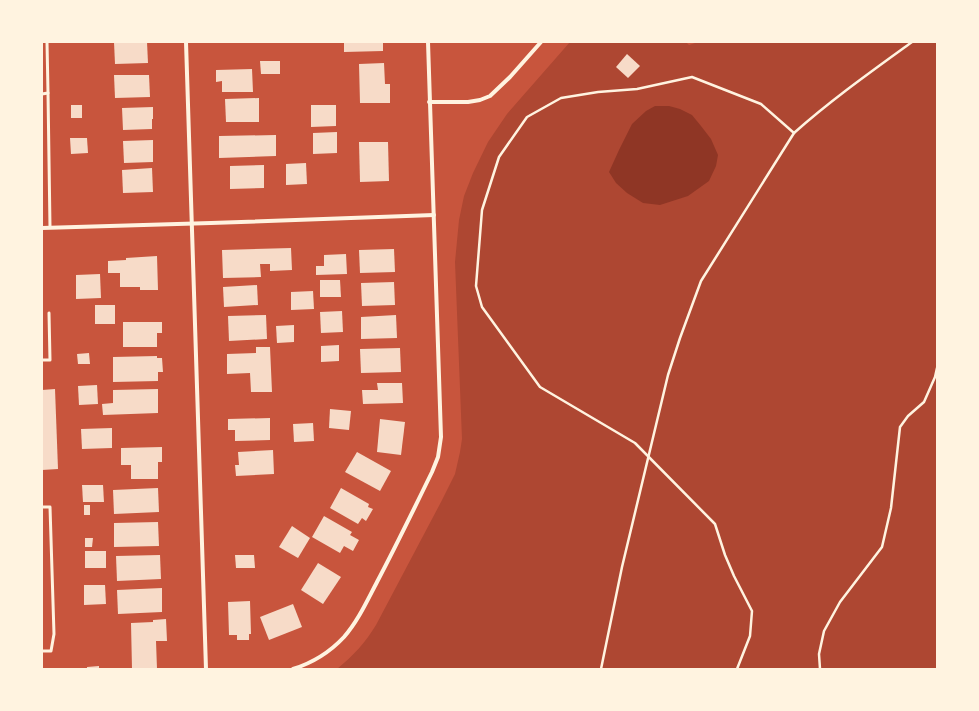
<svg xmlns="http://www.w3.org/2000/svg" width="979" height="711" font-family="'Sofia Sans Condensed',sans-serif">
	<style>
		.green { fill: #ae4732 }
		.water { fill: #8f3625 }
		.building { fill: #f7dbc8 }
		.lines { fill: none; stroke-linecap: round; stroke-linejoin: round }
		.path { stroke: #fff3e0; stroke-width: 2.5 }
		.service { stroke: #fff3e0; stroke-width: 3 }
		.minor { stroke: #fff3e0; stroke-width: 4 }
	</style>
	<rect width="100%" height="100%" fill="#c8553d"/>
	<path class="green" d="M570,42H686L689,45L698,42H937V669H337C353,656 365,643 376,625L441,502L455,474L460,452L462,439L455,262L459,220L464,196L473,173L488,142L507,114Z"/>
	<polygon class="water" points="655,106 669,106 680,109 692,115 701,126 711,139 718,155 716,166 709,181 688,196 660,205 643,203 627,193 616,183 609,172 619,150 632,124 646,111"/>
	<g class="building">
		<polygon points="114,42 147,42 148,63 115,64"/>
		<polygon points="344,42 383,42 383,51 344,52"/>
		<polygon points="627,54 640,66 628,78 616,67"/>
		<polygon points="260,61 280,61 280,74 261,74"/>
		<polygon points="384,63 385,84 390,84 390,103 360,103 359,64"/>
		<polygon points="252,69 253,92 222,92 222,81 216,82 216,70"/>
		<polygon points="114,75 149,75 150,97 115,98"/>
		<polygon points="259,98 259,122 226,122 225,99"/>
		<rect x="71" y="105" width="11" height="13"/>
		<polygon points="311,105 336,105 336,126 311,127"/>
		<polygon points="153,107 153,119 152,119 152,129 123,130 122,108"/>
		<polygon points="337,132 337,153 313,154 313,133"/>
		<polygon points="276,135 276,156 219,158 219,136"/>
		<polygon points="70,138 87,138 88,153 71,154"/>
		<polygon points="153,140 153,162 124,163 123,141"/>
		<polygon points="359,142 388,142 389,181 360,182"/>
		<polygon points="306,163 307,184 286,185 286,164"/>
		<polygon points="264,165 264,188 230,189 230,166"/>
		<polygon points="152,168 153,192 123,193 122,170"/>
		<polygon points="291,248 292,270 270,271 270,264 260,264 261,277 223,278 222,250"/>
		<polygon points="394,249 395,272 360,273 359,250"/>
		<polygon points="346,254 347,274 316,275 316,266 324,266 324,255"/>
		<polygon points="157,256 158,290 140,290 140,287 120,287 120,273 108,273 108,261 126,260 126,258"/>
		<polygon points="100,274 101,298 76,299 76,275"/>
		<polygon points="320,280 340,280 341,297 320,297"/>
		<polygon points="394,282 395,305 362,306 361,283"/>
		<polygon points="257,285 258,305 224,307 223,287"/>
		<polygon points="313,291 314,309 291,310 291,292"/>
		<rect x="95" y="305" width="20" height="19"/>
		<polygon points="342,311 343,332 321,333 320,312"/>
		<polygon points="266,315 267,339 229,341 228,316"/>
		<polygon points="396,315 397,338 361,339 361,317"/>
		<polygon points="123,322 162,322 162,333 157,333 157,347 123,347"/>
		<polygon points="294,325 294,342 277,343 276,326"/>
		<polygon points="339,345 339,361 321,362 321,346"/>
		<polygon points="256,347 270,347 272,392 251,392 250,373 227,374 227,354 256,353"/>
		<polygon points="400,348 401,372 361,373 360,349"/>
		<polygon points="89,353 90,364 78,364 77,354"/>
		<polygon points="157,356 157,358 162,358 163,372 158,372 158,381 113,382 113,357"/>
		<polygon points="377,383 402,383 403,403 363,404 362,390 378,390"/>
		<polygon points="97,385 98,404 79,405 78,386"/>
		<polygon points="55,389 58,469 42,470 42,390"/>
		<polygon points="158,389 158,413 103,415 102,404 113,403 113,390"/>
		<polygon points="330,409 351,411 349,430 329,428"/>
		<polygon points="270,418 270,440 235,441 235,430 228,430 228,419"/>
		<polygon points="380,419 405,422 401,455 377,452"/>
		<polygon points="313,423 314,441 294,442 293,424"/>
		<polygon points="112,428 112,448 82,449 81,429"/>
		<polygon points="162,447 162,462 158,462 158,479 131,479 131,465 121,465 121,448"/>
		<polygon points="273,450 274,474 236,476 235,465 239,465 238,452"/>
		<polygon points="357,452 391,471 380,491 345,472"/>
		<polygon points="82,485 103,485 104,502 83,502"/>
		<polygon points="158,488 159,512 114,514 113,490"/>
		<polygon points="341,488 369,504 368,507 373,509 366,521 362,518 358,524 330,508"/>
		<rect x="84" y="505" width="6" height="10"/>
		<polygon points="324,516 352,532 350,535 359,540 353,551 344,546 340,553 312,537"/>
		<polygon points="158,522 159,546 114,547 114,523"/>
		<polygon points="292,526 310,538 298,558 279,547"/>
		<polygon points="85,538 93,538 92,547 85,547"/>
		<rect x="85" y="551" width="21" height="17"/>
		<polygon points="160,555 161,579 117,581 116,556"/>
		<polygon points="235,555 254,555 255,568 236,568"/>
		<polygon points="318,563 341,577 323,604 301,590"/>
		<polygon points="84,585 105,585 106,604 84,605"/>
		<polygon points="162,588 162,612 118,614 117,590"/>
		<polygon points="250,601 251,634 249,634 249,640 237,640 237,635 229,635 228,602"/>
		<polygon points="293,604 302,627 269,640 260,617"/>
		<polygon points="166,619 167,641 156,641 157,669 132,669 131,623 153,622 153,620"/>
		<polygon points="99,666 99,669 87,669 87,667"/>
	</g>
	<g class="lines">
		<g class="path">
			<path d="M601,669L622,567L668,375L680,338L701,281L794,133C831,100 872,71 912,42"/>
			<polyline points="737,669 750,636 752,611 734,576 725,555 715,524 635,443 540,387 482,307 476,286 482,210 499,157 527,117 561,98 598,92 637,89 692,77 761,104 794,133"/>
			<polyline points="820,669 819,654 824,631 840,602 882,547 891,508 900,427 908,416 924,402 935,377 937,368"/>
		</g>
		<g class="service">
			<polyline points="48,93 50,227"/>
			<polyline points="42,94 48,93 47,42"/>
			<polyline points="42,360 50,360 49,313"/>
			<polyline points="42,507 50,507 54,634 51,651 42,651"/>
		</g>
		<g class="minor">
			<polyline points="186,42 206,669"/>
			<polyline points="429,102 468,102 480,100 490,96 510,77 541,42"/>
			<polyline points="42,228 211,223 434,215"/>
			<path d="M293,669C312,663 330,652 344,637C358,621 367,601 377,582C396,546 414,509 432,472L438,457L441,437L428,42"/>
		</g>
	</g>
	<rect width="979" height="711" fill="none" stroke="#fff3e0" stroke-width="86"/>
</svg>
